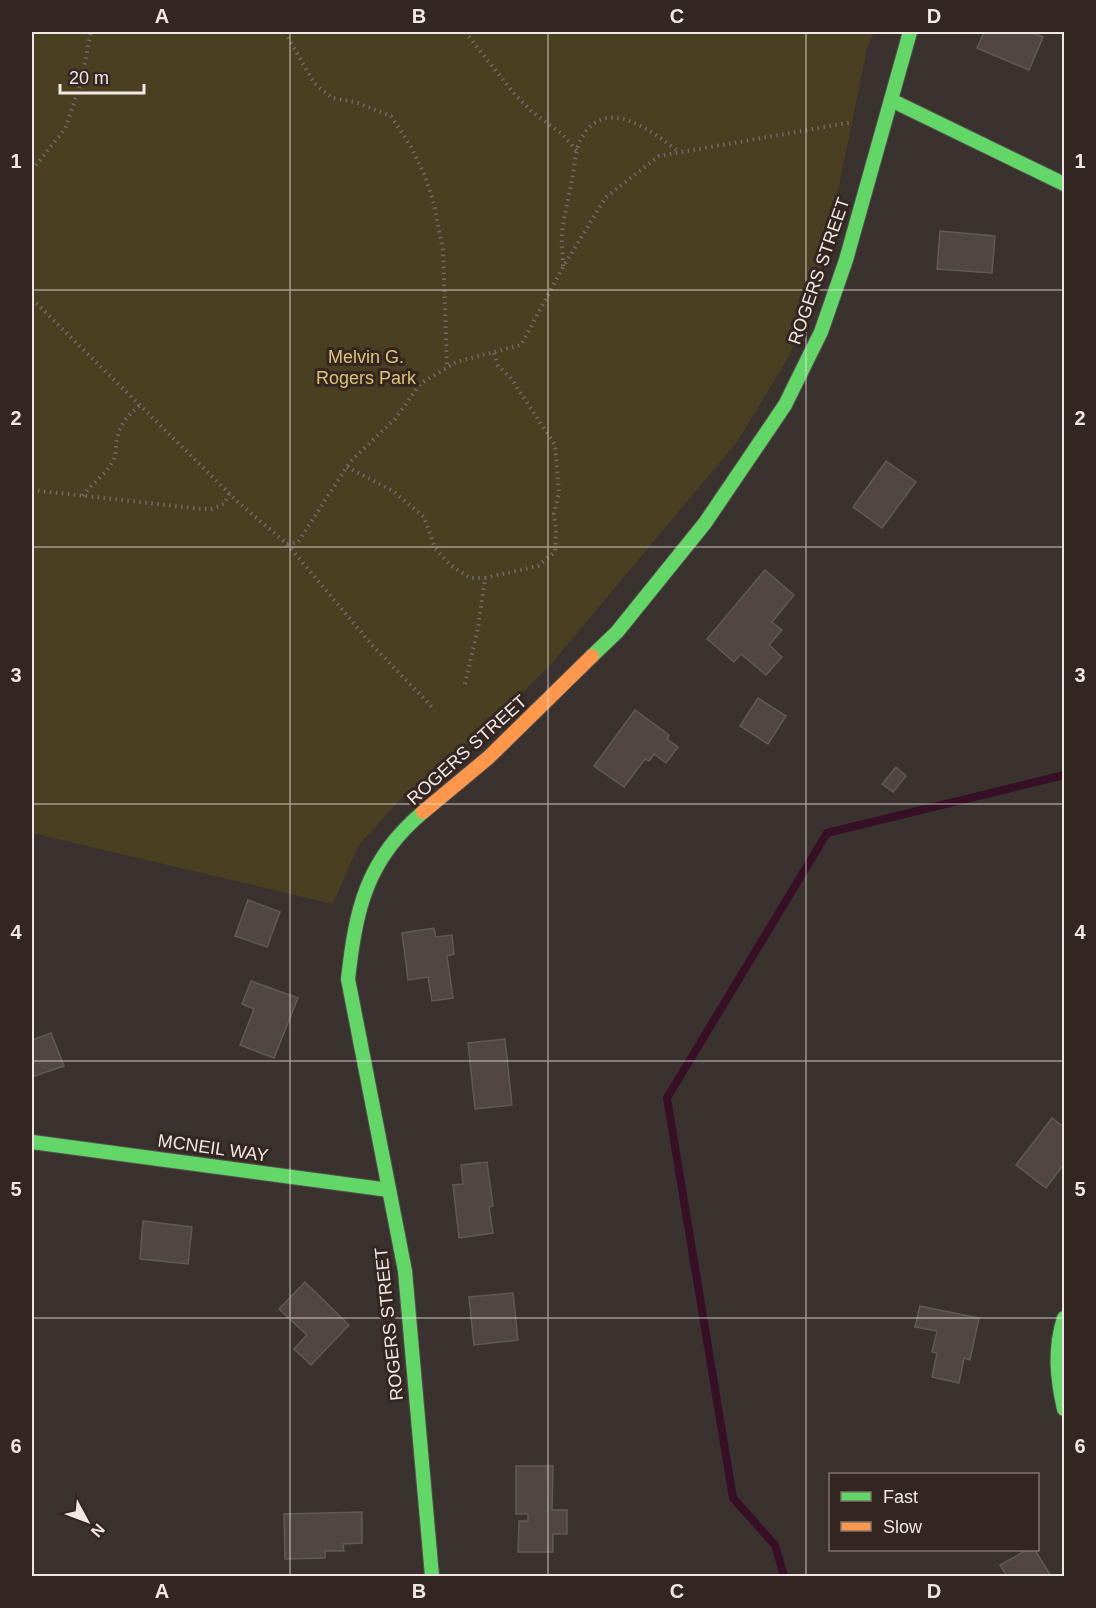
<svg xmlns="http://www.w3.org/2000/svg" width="1096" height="1608" font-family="Helvetica,sans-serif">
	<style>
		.green { fill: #4a3f21 }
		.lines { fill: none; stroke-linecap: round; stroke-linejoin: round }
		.stream { stroke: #371026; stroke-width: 8 }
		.building { fill: #524645; stroke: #615958; stroke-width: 1.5 }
		.fast-casing { stroke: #56504d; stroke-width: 16 }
		.slow-casing { stroke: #56504d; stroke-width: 16 }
		.path { stroke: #706a68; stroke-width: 4; stroke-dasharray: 1.5 4.5; stroke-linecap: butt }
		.fast { stroke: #63d668; stroke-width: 14 }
		.slow { stroke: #ff974d; stroke-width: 14 }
		.grid { fill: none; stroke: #f0e7e4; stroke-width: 1.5; stroke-opacity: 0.55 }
		.labels { text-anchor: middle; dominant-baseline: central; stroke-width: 6; stroke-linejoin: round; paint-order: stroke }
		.street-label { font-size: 18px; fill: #f0e7e4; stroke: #342621 }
		.park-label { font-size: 18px; fill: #dec374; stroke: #342621 }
		.neatline { fill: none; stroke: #f0e7e4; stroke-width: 2 }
		.grid-label { font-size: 20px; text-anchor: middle; font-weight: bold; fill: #f0e7e4 }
	</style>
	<rect width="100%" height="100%" fill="#3a322f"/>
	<polygon class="green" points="32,32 874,32 867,49 821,274 789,356 737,442 551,664 490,726 400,800 358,846 333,904 32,833"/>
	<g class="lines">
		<polyline class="stream" points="784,1576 775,1545 733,1498 667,1098 827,833 1064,775"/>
	</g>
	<g class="building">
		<polygon points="984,32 1030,32 1043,37 1029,70 977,48"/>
		<polygon points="940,231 995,236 992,273 937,269"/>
		<polygon points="886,461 916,482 882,528 853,507"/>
		<polygon points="765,570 794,595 772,622 782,630 769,645 782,657 766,675 741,654 734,662 707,639"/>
		<polygon points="758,698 786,716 768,744 740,726"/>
		<polygon points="635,710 669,735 667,739 678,747 666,763 654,754 649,761 645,759 624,787 594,766"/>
		<polygon points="896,767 906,776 893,792 882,784"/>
		<polygon points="248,900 280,912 267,947 235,936"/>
		<polygon points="434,928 436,937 452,935 454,954 447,956 453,998 432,1001 428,977 408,980 402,933"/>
		<polygon points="251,981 298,998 274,1058 240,1045 254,1009 242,1004"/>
		<polygon points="51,1033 64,1066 32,1077 32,1040"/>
		<polygon points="505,1039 512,1105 475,1109 468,1043"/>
		<polygon points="1052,1118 1064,1127 1064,1164 1046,1188 1016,1165"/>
		<polygon points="487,1162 493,1206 489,1207 493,1233 459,1238 453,1185 463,1184 461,1165"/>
		<polygon points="143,1221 192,1227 188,1264 140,1259"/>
		<polygon points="305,1282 349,1325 311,1365 294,1349 307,1335 279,1309"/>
		<polygon points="513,1293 518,1340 474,1345 469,1297"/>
		<polygon points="920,1306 979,1318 970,1360 964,1358 959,1383 932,1377 937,1353 932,1352 937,1331 915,1327"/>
		<polygon points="516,1466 553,1466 552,1510 567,1510 567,1534 553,1534 553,1552 518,1552 519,1521 528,1521 528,1514 516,1514"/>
		<polygon points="362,1512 362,1543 343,1544 344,1551 325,1551 325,1558 285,1559 284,1514"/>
		<polygon points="1027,1550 1035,1550 1051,1576 1007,1576 1000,1565"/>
	</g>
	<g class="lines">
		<g class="fast-casing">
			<g id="fast">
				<polyline points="891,100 1064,184"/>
				<polyline points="592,656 617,632 705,523 785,405 821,332 846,260 910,32"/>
				<path d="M423,812C366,860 356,909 348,979L405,1271L432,1576"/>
				<polyline points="32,1142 389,1190"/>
				<path d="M1064,1318C1054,1349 1057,1378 1064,1409"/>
			</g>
		</g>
		<g class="slow-casing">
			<polyline id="slow" points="423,812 489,757 592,656"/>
		</g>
		<g class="path">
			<polyline points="285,32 314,83 332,98 355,102 391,116 411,147 425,176 434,204 443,251 447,367"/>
			<polyline points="465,32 512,91 531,111 562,134 577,151"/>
			<polyline points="32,170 65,129 81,82 91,32"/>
			<path d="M563,266C563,255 561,244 562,233C564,215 569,197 572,179C575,167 575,149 581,139C605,94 651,131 678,151"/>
			<polyline points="32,299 239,503 287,544 372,645 435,710"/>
			<polyline points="347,467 393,491 424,517 435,548 450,565 470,578 485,578"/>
			<polyline points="32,490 202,509 211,509 224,504 229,494"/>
			<path d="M83,496C91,483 105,476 113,461C117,455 115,446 117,439C120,424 129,414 140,405"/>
			<polyline points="287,544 298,542 350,462 395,419 420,384 456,362 521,345 563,267 606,197 659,156 853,122"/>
			<polyline points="465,684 478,628 485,578 538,566 555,552 556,528 554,514 559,492 555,445 510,377 498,366 494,352"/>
		</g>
		<use href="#fast" class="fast"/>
		<use href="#slow" class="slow"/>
	</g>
	<path class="grid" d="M290,32V1576M548,32V1576M806,32V1576M32,290H1064M32,547H1064M32,804H1064M32,1061H1064M32,1318H1064"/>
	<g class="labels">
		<g class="street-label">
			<text transform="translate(819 271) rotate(-71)">ROGERS STREET</text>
			<text transform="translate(467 750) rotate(-42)">ROGERS STREET</text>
			<text transform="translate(213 1148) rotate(8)">MCNEIL WAY</text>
			<text transform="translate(389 1324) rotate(-96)">ROGERS STREET</text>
		</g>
		<g class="park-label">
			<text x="366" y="357">Melvin G.<tspan x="366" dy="21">Rogers Park</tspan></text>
		</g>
	</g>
	<rect width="1096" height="1608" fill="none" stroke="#342621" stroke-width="66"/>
	<rect x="829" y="1473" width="210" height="78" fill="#342621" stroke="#7f736f" stroke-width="1.5"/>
	<rect x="841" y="1492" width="30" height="9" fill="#63d668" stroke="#7f736f" stroke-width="1.5"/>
	<text x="883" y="1503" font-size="18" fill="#f0e7e4">Fast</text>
	<rect x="841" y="1522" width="30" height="9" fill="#ff974d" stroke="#7f736f" stroke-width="1.5"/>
	<text x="883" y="1533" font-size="18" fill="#f0e7e4">Slow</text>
	<g transform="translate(87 1521) rotate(131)" stroke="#342621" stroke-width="4.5" paint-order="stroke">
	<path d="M0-4.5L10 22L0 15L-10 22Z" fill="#f0e7e4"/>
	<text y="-9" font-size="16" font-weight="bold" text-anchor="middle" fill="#f0e7e4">N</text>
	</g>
	<path d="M60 84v9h84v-9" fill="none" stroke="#f0e7e4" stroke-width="3"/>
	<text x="69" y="84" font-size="18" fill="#f0e7e4" stroke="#342621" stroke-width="4.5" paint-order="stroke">20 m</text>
	<rect x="33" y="33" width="1030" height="1542" class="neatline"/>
	<g class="grid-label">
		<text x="162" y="23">A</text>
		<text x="419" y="23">B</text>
		<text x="677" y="23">C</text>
		<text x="934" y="23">D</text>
		<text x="16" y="168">1</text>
		<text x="1080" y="168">1</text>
		<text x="16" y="425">2</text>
		<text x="1080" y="425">2</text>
		<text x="16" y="682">3</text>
		<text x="1080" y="682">3</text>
		<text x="16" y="939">4</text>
		<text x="1080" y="939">4</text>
		<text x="16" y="1196">5</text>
		<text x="1080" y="1196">5</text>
		<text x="16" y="1453">6</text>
		<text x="1080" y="1453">6</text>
		<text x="162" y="1598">A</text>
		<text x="419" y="1598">B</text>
		<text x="677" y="1598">C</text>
		<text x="934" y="1598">D</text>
	</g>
</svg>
